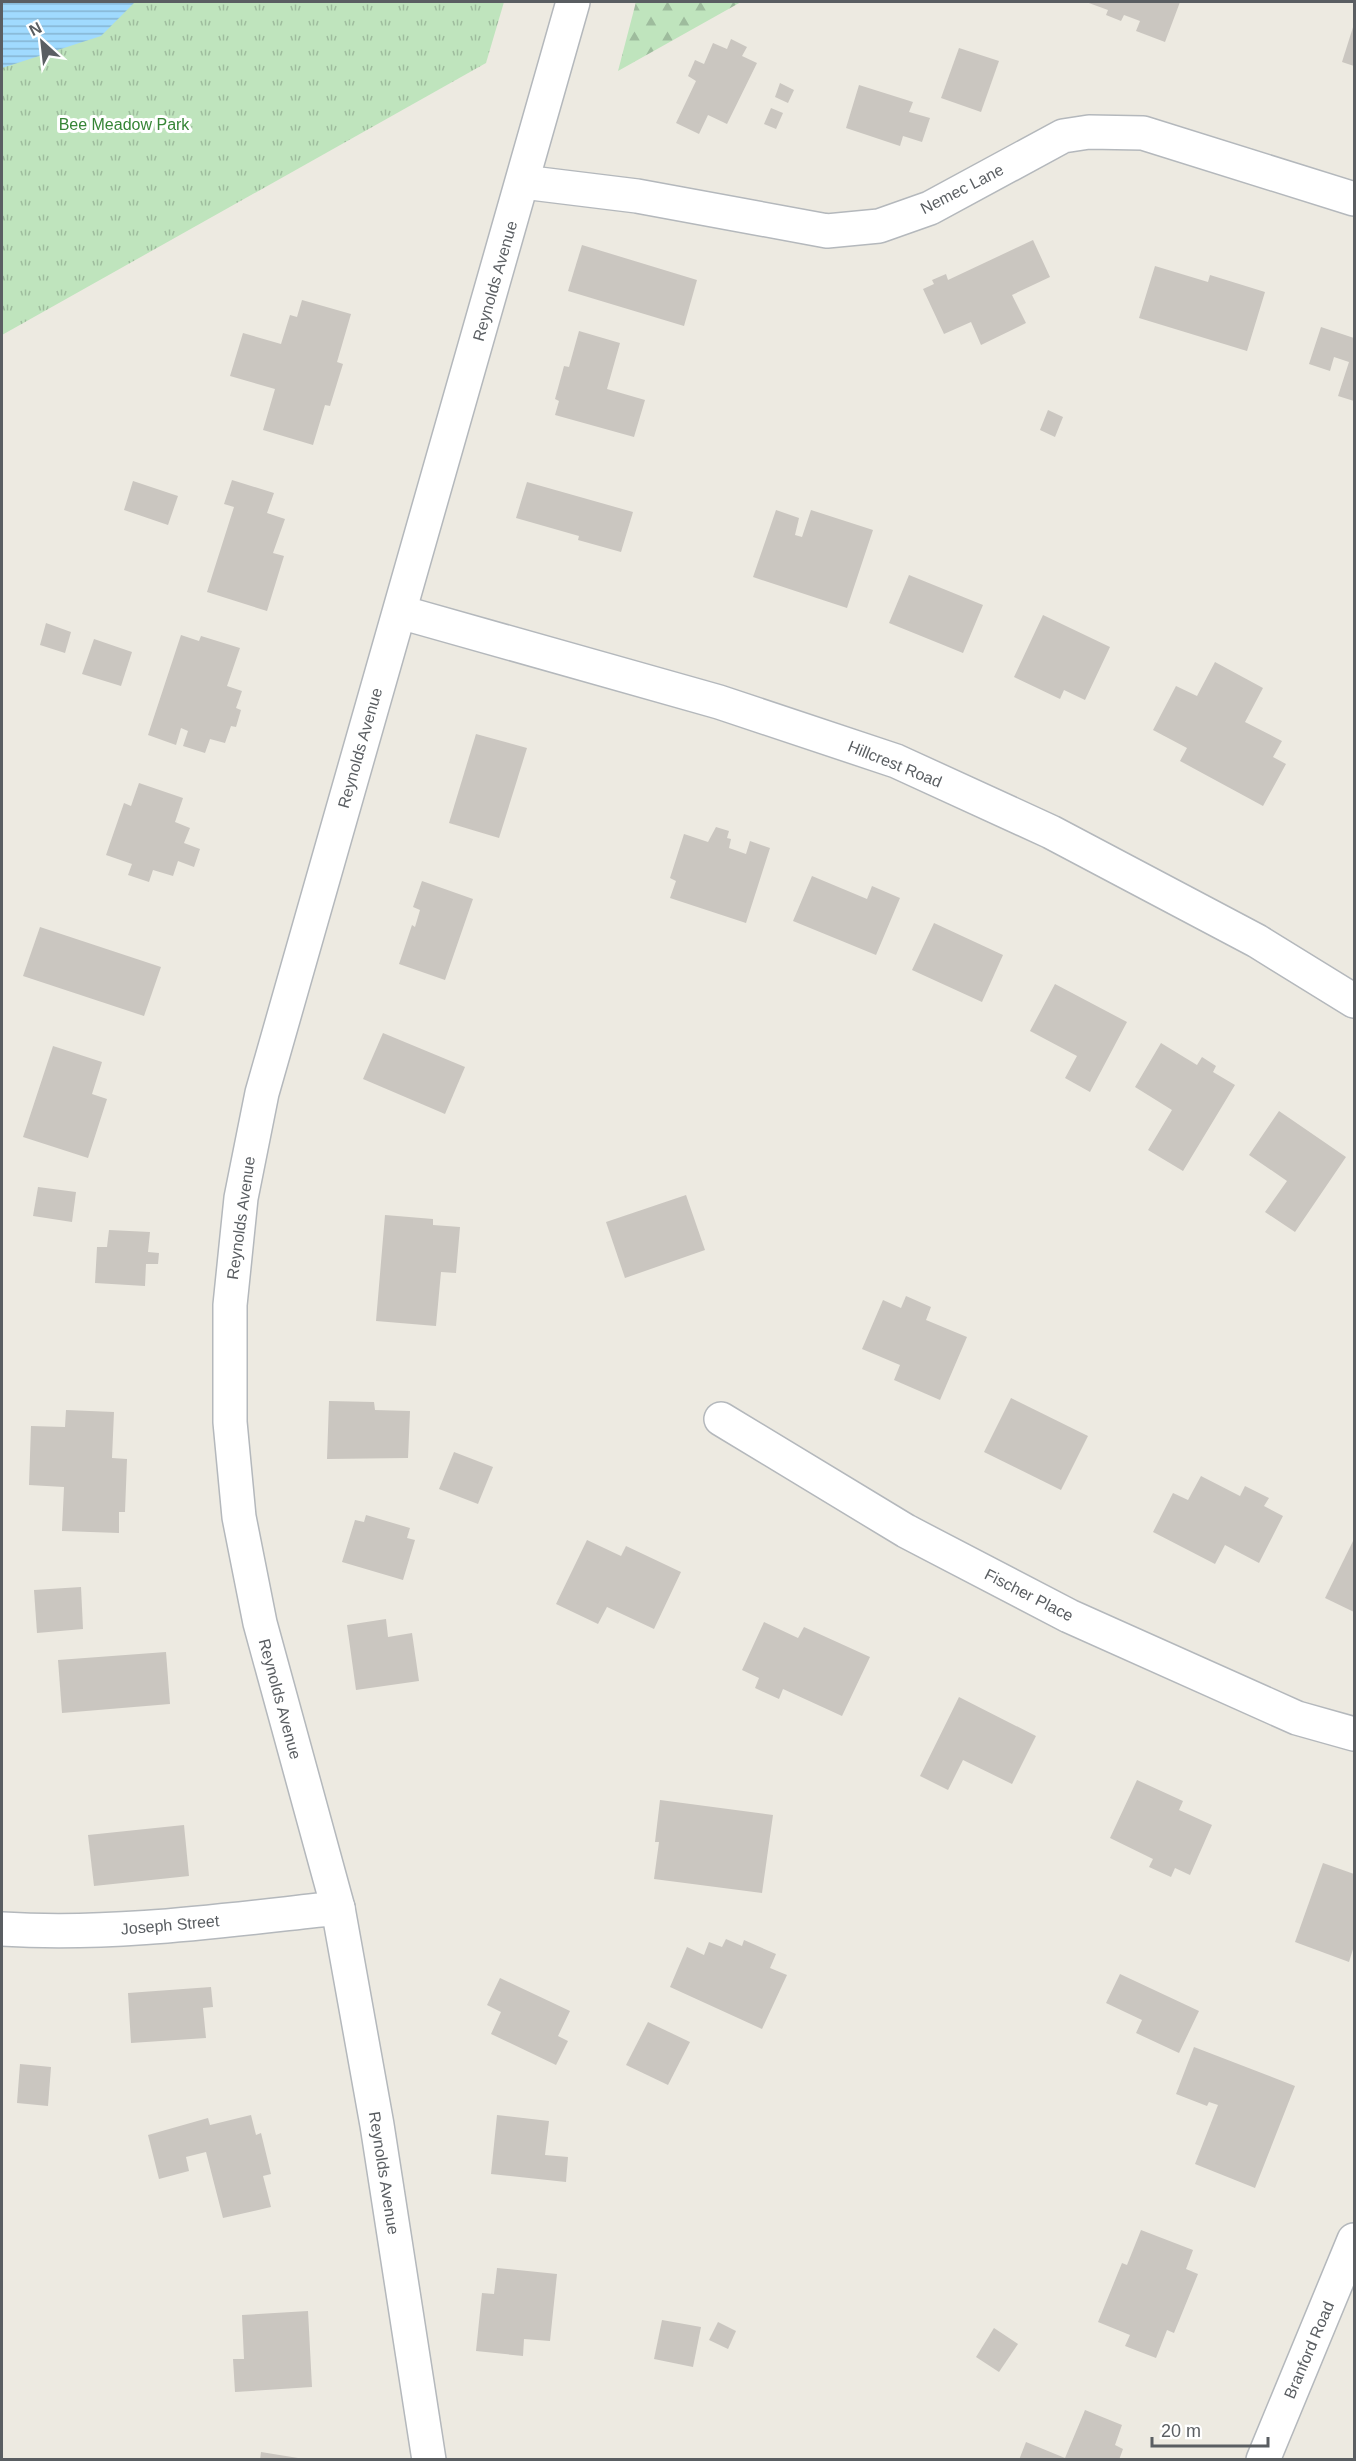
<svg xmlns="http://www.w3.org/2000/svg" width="1356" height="2461" font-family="Arial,sans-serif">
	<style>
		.forest { fill: url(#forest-firs) }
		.park { fill: url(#park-tufts) }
		.water { fill: url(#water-rules) }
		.building { fill: #cac6c0 }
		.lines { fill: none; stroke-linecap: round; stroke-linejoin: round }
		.minor-casing { stroke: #b4b8bc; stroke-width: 36 }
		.minor { stroke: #fff; stroke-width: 33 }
		.labels { text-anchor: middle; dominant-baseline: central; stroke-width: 6; stroke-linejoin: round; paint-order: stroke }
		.park-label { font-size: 16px; fill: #368536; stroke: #fff }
		.street-label { font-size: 16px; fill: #5a5e62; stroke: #fff }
	</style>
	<defs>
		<pattern id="forest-firs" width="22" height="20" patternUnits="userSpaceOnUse" patternTransform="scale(1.5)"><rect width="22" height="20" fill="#bfe4bd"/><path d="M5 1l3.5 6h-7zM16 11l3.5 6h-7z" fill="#9ebc9d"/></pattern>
		<pattern id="park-tufts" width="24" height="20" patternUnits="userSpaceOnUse" patternTransform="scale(1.5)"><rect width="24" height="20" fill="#bfe4bd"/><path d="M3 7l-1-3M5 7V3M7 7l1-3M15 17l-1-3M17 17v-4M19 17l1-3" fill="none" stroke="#9ebc9d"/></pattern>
		<pattern id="water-rules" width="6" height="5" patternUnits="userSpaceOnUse" patternTransform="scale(1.5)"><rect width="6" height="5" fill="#a0dafe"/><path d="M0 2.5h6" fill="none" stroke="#85b4d1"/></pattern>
	</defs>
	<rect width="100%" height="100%" fill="#edeae1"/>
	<polygon class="forest" points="636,2 741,2 618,71"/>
	<polygon class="park" points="2,2 504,2 486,63 2,335"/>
	<polygon class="water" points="2,2 135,2 101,36 2,68"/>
	<g class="building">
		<polygon points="1086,2 1180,2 1165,42 1136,31 1140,21 1124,15 1121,21 1106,15 1108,10"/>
		<polygon points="1354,24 1354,66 1342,62"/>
		<polygon points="731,39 747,47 742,56 757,63 727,124 708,115 699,134 676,123 696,81 688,76 695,60 704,64 713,43 727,49"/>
		<polygon points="959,48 999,61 981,112 941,98"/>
		<polygon points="780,83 794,90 788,103 775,97"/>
		<polygon points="859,85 913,102 909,112 930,118 922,142 903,136 900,146 846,128"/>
		<polygon points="771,108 783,113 776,129 764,124"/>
		<polygon points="1033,240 1050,277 1012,295 1026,323 981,345 971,322 944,334 923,289 934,284 932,280 946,274 948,280"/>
		<polygon points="582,245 697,280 684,326 568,291"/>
		<polygon points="1155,266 1208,282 1210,275 1265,292 1247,351 1139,318"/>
		<polygon points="302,300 351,314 337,362 343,364 330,406 325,405 313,445 263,430 275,389 230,376 243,333 281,344 290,315 297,317"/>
		<polygon points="1321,327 1354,338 1354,401 1338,396 1349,362 1334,357 1330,371 1309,364"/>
		<polygon points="579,331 620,343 607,389 645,400 634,437 555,415 559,401 555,399 564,366 569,367"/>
		<polygon points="1048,410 1063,417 1055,437 1040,430"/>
		<polygon points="232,480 274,493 267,513 285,519 273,553 284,556 267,611 207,592 234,507 224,504"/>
		<polygon points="133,481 178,496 168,525 124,510"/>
		<polygon points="527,482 633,512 621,552 578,540 579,536 516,518"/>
		<polygon points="776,510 799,518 795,535 802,537 811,510 873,530 847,608 753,577"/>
		<polygon points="909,575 983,605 963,653 889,623"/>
		<polygon points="1043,615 1110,647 1085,700 1064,690 1060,699 1014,677"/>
		<polygon points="46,623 71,632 65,653 40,645"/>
		<polygon points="181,635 199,641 201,636 240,648 227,686 242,691 236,708 241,710 236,727 231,726 225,743 210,739 205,753 183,746 188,731 181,728 176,745 148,735"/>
		<polygon points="94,639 132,652 121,686 82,674"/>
		<polygon points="1215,662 1263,688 1245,722 1282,741 1273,757 1286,764 1263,806 1180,761 1187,748 1153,730 1176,686 1197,696"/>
		<polygon points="476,734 527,748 499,838 449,823"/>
		<polygon points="139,783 183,798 175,822 190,828 184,843 200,849 194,867 178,861 173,876 153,870 149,882 128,875 132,864 106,855 124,803 131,806"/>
		<polygon points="716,827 729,831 727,838 731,839 729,848 746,854 750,841 770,848 746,923 670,898 676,881 670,878 684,834 708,842"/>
		<polygon points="812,876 867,899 872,886 900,898 876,955 793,921"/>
		<polygon points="422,881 473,899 445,980 399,964 412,925 415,927 420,910 413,907"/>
		<polygon points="934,923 1003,955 982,1002 912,970"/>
		<polygon points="40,927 161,967 144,1016 23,976"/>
		<polygon points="1055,984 1127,1022 1090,1092 1065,1078 1077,1056 1030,1031"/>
		<polygon points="383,1033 465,1067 445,1114 363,1079"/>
		<polygon points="1161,1043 1197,1065 1202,1057 1216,1066 1213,1072 1235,1085 1183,1171 1148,1150 1172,1110 1135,1087"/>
		<polygon points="53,1046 102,1062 92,1094 107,1099 88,1158 23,1137"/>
		<polygon points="1279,1111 1346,1157 1295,1232 1265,1212 1287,1181 1249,1155"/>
		<polygon points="38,1187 76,1192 72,1222 33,1216"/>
		<polygon points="686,1195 705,1250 625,1278 606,1222"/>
		<polygon points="385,1215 433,1219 433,1225 460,1227 456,1273 441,1272 436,1326 376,1321"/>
		<polygon points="109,1230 150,1232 148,1252 159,1253 158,1264 146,1264 145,1286 95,1283 97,1247 107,1247"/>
		<polygon points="906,1296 931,1307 926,1320 967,1337 940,1400 894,1380 900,1365 862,1349 883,1300 901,1308"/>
		<polygon points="1011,1398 1088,1436 1061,1490 984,1452"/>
		<polygon points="329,1401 374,1402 375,1410 410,1411 408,1458 327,1459"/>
		<polygon points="66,1410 114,1412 112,1458 127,1459 125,1512 119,1512 119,1533 62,1531 64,1487 29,1485 31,1426 65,1427"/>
		<polygon points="454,1452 493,1467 478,1504 439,1489"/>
		<polygon points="1201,1476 1240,1496 1245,1486 1269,1498 1264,1506 1283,1516 1259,1563 1225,1545 1215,1564 1153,1532 1173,1493 1188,1500"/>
		<polygon points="366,1515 410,1528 407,1538 415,1540 403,1580 342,1562 355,1520 364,1522"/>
		<polygon points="1354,1539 1354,1612 1325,1598"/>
		<polygon points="587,1540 621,1556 626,1546 681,1572 654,1629 607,1607 598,1624 556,1604"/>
		<polygon points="81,1587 83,1629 37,1633 34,1590"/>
		<polygon points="386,1619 388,1637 412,1633 419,1681 356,1690 347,1625"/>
		<polygon points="764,1622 798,1638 804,1627 870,1657 842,1716 783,1689 779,1699 755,1688 759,1678 742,1670"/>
		<polygon points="166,1652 170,1704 62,1713 58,1660"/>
		<polygon points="959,1697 1036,1736 1012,1784 963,1760 948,1790 920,1776"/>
		<polygon points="1137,1780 1183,1801 1179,1810 1212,1825 1190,1875 1175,1868 1171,1877 1149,1867 1153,1859 1110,1838"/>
		<polygon points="660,1800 773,1815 762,1893 654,1879 659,1842 655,1842"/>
		<polygon points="184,1825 189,1876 94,1886 88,1835"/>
		<polygon points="1323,1863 1354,1874 1354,1946 1349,1962 1295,1942"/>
		<polygon points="726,1939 742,1946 744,1940 776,1954 770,1968 787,1975 762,2029 670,1987 687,1947 704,1955 709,1942 722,1947"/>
		<polygon points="1120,1974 1199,2011 1179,2053 1136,2033 1142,2020 1106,2003"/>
		<polygon points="500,1978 570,2011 558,2036 568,2041 556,2065 491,2034 501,2012 487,2005"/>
		<polygon points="211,1987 213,2007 203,2008 206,2038 131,2043 128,1993"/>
		<polygon points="648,2022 690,2042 668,2085 626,2065"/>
		<polygon points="1194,2047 1295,2086 1255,2188 1195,2164 1218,2105 1209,2102 1207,2106 1176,2094"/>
		<polygon points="20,2064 51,2067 48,2106 17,2103"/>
		<polygon points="251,2115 256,2135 261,2133 271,2174 263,2176 271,2207 223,2218 206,2152 186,2157 189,2171 159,2179 148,2135 208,2118 210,2125"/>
		<polygon points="497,2115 549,2121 545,2155 568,2157 566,2182 491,2174"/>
		<polygon points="1141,2230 1193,2250 1186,2269 1198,2274 1174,2333 1167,2330 1156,2358 1125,2346 1130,2335 1098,2322 1122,2263 1127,2265"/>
		<polygon points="497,2268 557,2274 550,2341 524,2339 523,2356 476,2351 482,2293 494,2294"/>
		<polygon points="308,2311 312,2387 235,2392 233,2359 244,2359 242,2315"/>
		<polygon points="662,2320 701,2327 693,2367 654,2359"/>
		<polygon points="718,2322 736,2331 728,2349 709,2340"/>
		<polygon points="994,2328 1018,2344 999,2372 976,2357"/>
		<polygon points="1085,2410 1122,2425 1115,2445 1123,2449 1119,2460 1019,2460 1026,2442 1065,2458"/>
		<polygon points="261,2452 298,2458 298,2460 260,2460"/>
	</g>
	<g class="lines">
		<g class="minor-casing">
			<g id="minor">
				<polyline points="523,182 637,196 827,231 879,226 930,208 1063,136 1089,132 1143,133 1354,199"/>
				<polyline points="400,612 719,702 896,761 1051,832 1257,941 1354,1001"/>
				<polyline points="721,1419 906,1531 1069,1616 1297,1718 1354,1734"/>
				<path d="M2,1929C115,1936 226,1920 338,1908"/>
				<polyline points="429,2460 377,2125 338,1908 260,1623 239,1517 230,1422 230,1305 241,1198 262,1093 573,2"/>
				<polyline points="1263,2460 1354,2240"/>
			</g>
		</g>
		<use href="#minor" class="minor"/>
	</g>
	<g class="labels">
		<g class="park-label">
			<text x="124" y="124">Bee Meadow Park</text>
		</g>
		<g class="street-label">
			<text transform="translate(962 189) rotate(-27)">Nemec Lane</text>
			<text transform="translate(495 281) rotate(-74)">Reynolds Avenue</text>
			<text transform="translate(360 748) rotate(-74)">Reynolds Avenue</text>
			<text transform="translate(895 764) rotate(22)">Hillcrest Road</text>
			<text transform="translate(241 1218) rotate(-82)">Reynolds Avenue</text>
			<text transform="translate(1029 1595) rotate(27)">Fischer Place</text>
			<text transform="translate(280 1699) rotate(75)">Reynolds Avenue</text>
			<text transform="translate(170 1925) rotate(-5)">Joseph Street</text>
			<text transform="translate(384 2173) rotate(81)">Reynolds Avenue</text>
			<text transform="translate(1309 2350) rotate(-67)">Branford Road</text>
		</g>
	</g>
	<rect width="1356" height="2461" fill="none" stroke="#5a5e62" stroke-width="6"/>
	<g transform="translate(42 42) rotate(333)" stroke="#ffffff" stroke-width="4.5" paint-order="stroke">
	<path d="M0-4.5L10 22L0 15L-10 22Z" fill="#5a5e62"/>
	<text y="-9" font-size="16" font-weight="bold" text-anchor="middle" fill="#5a5e62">N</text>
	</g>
	<path d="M1152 2437v9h116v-9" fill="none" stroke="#5a5e62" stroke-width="3"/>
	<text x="1161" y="2437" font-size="18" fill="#5a5e62" stroke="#ffffff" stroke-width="4.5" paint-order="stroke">20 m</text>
</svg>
